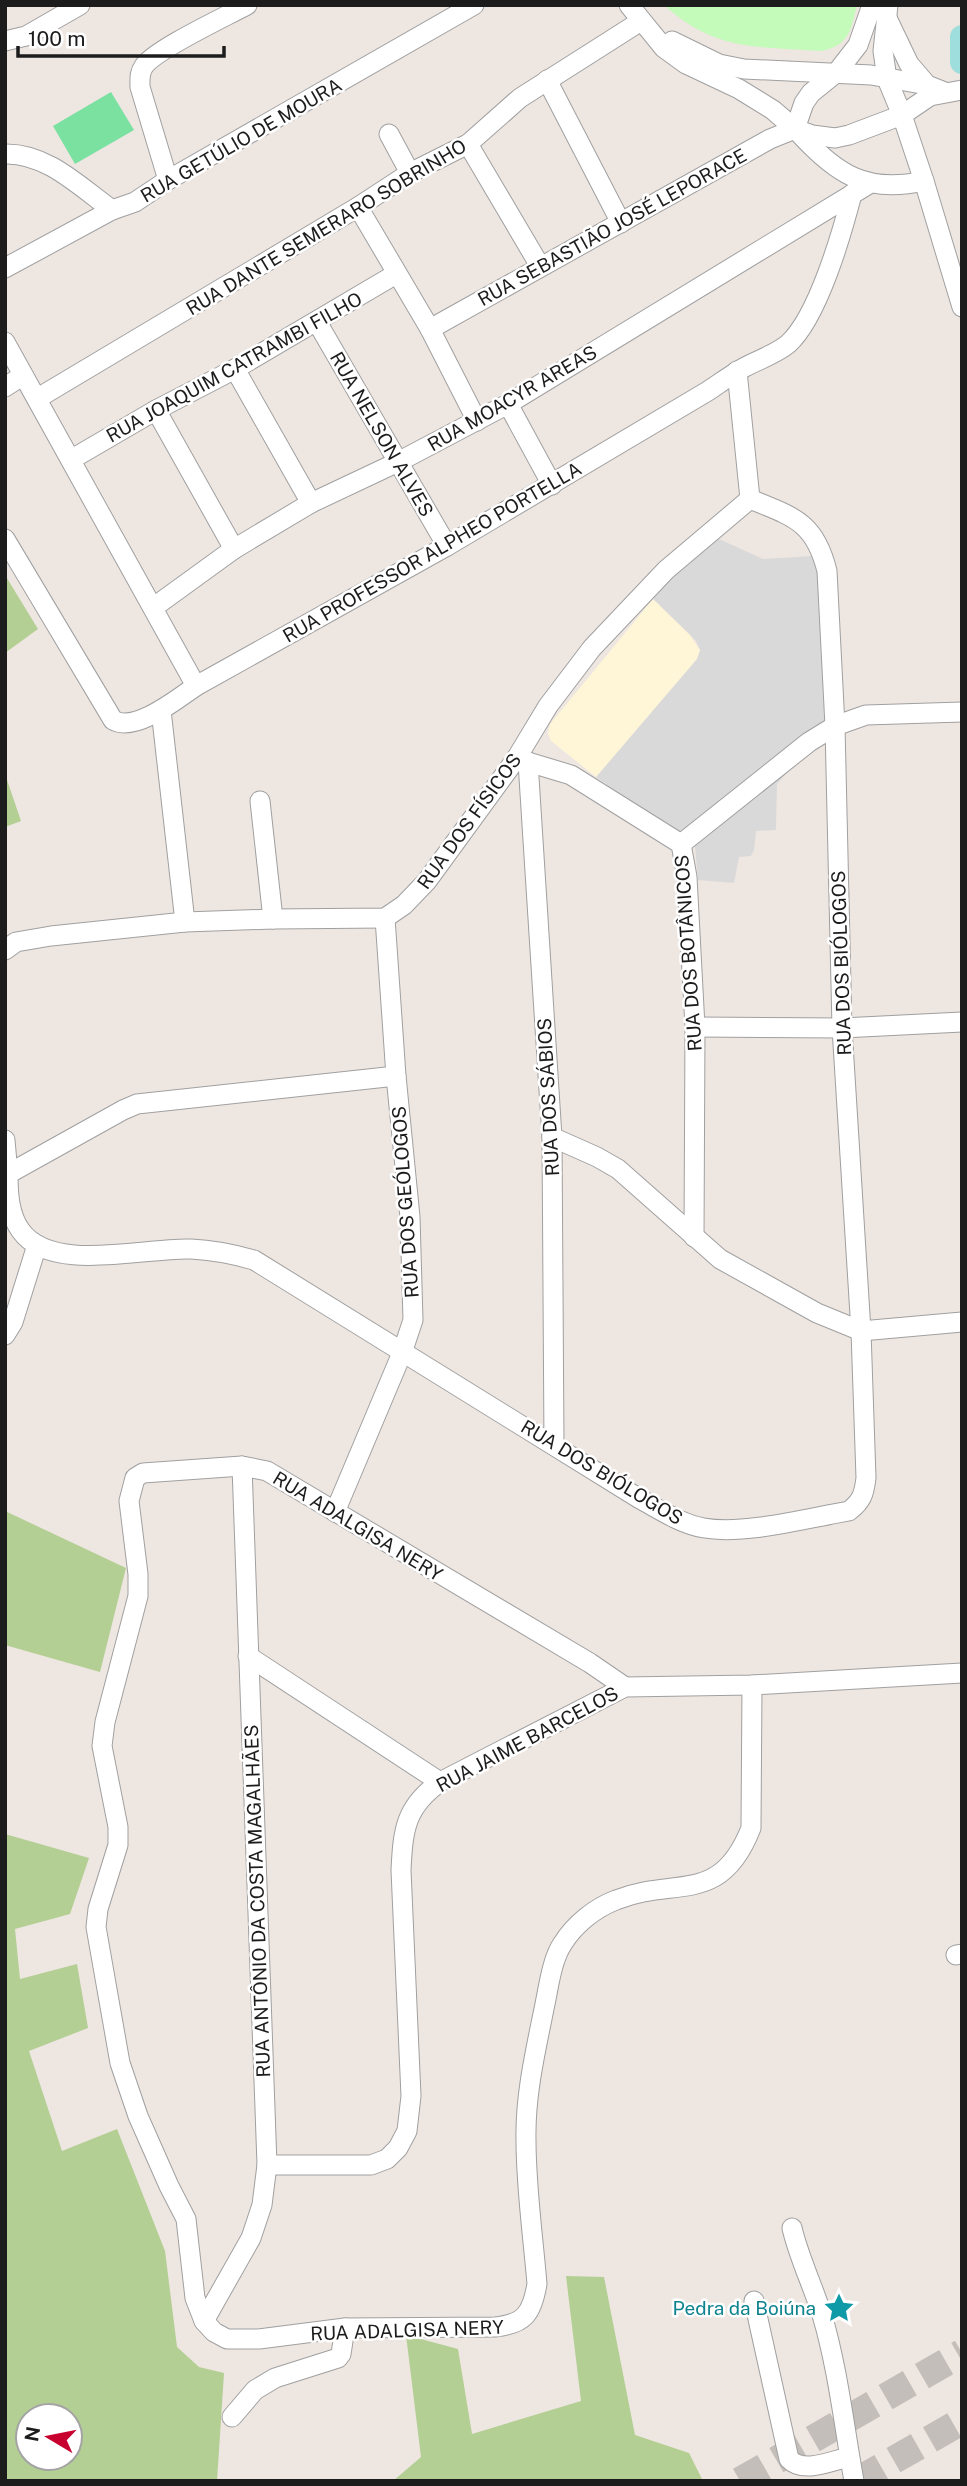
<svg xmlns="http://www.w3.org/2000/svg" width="967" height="2486" font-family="'Public Sans',sans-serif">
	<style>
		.residential { fill: #dad9d9 }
		.education { fill: #fff6d8 }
		.forest { fill: #b3cf93; fill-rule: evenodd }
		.park { fill: #c4fbba }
		.pitch { fill: #7ae1a1 }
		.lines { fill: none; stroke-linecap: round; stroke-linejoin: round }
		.river { stroke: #9ededd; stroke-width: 24 }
		.highway-tunnel { stroke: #c4beba; stroke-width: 28; stroke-dasharray: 28 14; stroke-linecap: butt }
		.minor-casing { stroke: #a0a0a0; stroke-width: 21 }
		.minor { stroke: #fff; stroke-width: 19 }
		.labels { text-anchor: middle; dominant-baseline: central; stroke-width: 5; stroke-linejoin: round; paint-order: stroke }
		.street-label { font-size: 19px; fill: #1c1c1c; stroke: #fff }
		.culture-label { font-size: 19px; fill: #0d838f; stroke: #fff; text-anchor: end }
	</style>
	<rect width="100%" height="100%" fill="#eee6e1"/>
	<polygon class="residential" points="719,539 763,559 813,556 819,563 826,703 823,732 777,784 776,830 756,831 754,850 751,856 739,857 734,883 698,880 695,846 596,777 696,659 700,650 696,641 653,599 674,572"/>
	<polygon class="education" points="653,599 690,635 700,650 697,659 596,777 551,741 548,734 550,724"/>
	<g class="forest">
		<polygon points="5,575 38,629 5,653"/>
		<polygon points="5,774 21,821 5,827"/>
		<polygon points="5,1511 126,1568 100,1672 5,1645"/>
		<path d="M5,1834L89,1858L70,1914L15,1929L20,1979L77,1964L88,2028L29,2051L62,2151L117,2129L165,2251L177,2347L199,2367L224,2373L217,2481H5ZM70,2416V2458H28V2416Z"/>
		<polygon points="566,2276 604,2277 635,2435 689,2453 703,2481 393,2481 421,2457 406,2335 458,2349 472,2434 581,2401"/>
	</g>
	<path class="park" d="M664,5H857C851,30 849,46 821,51C756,46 716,52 664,5Z"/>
	<polygon class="pitch" points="111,92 134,130 75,164 53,126"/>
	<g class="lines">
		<polyline class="river" points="962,37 962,62"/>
		<g class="highway-tunnel">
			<polyline points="740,2481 962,2353"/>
			<polyline points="857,2481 962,2421"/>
		</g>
		<g class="minor-casing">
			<g id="minor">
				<polyline points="629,5 664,48 686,64 739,89 773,110 795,129 812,135 835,138 849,135 902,115 930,96 962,90"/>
				<polyline points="888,5 883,51 887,79 902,115 924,181 962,307"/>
				<polyline points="887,18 909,64 927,85"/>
				<polyline points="5,41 26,36 80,5"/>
				<polyline points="672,41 719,64 744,69 871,75 927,85 945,92"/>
				<polyline points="547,80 621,223"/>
				<polyline points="795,129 804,103 811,93 837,72 858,45 872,5"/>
				<path d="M798,132C836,174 866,194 924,181"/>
				<polyline points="389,134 410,173"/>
				<polyline points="468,144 540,266"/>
				<path d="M5,154C47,153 80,187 112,210"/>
				<path d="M168,180L140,87C140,79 139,73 144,66C156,49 225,17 247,5"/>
				<polyline points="358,207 430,329 477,421"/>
				<polyline points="5,268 112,210 135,202 168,180 474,5"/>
				<polyline points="317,322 447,546"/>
				<polyline points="430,329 770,139 795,129"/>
				<polyline points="5,342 196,686"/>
				<polyline points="235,369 311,503"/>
				<polyline points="5,387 22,376"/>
				<polyline points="38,398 358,207 410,173 468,144 520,98 641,21"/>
				<polyline points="508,404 552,485"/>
				<polyline points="156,410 234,549"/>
				<polyline points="72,459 156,410 235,369 396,274"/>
				<path d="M5,539L113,720C135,733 177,699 196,686L447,546L708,391C720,383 732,374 745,367C758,360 776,354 788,344C818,317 842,233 852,194"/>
				<polyline points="154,607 234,549 311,503 398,462 508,404 869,184"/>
				<polyline points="161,710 185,922"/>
				<polyline points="516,759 528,762 552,1137 554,1444"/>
				<polyline points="528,762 571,775 681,844 687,877 695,1027 694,1237"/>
				<polyline points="260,801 273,919"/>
				<polyline points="681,844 809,742 835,726 866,715 962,712"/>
				<polyline points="5,950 16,942 51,936 185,922 273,919 385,918 404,905 427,881 516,759 548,706 592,648 666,570 750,499"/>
				<polyline points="695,1027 842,1028 962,1022"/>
				<path d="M396,1076L137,1104L123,1110L8,1174C8,1193 9,1215 21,1231C52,1274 145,1247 191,1249C213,1250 233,1254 254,1260L640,1499C660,1510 681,1524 704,1528C745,1535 808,1518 849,1511C862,1501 864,1494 866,1478L861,1331L842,1028L835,726L827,571C815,522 794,517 750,499L737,371"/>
				<polyline points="552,1137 597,1157 618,1169 720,1259 817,1313 861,1331 962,1322"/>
				<polyline points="5,1140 8,1174"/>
				<polyline points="5,1335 13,1322 37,1245"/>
				<polyline points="335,1512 402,1353 413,1320 410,1217 396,1076 385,918"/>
				<polyline points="248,1656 440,1782"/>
				<path d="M625,1687L590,1663L267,1471L242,1466L143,1473L135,1478L129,1501L138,1574V1596L105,1722L102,1746L118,1827V1845L98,1909L96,1927L120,2063L138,2116L169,2186L186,2219L195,2298L204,2321L214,2332L227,2339H259L345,2328L495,2327C525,2324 532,2313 537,2284C533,2236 526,2188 526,2140C525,2094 536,2049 545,2004C549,1985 552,1959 563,1943C575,1924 595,1908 616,1900C675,1876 720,1907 751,1828L752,1685"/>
				<polyline points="956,1955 962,1954"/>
				<path d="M267,2165H371L387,2159L398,2148L407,2131L411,2096L401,1870C403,1830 405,1807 440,1782L625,1687L752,1685L962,1673"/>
				<path d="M792,2228C799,2258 813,2286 822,2315C838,2369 844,2426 854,2481"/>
				<path d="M754,2301L789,2459C803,2474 831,2461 849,2457"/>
				<polyline points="204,2321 251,2238 262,2205 267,2165 242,1466"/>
				<polyline points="232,2417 255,2390 275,2378 338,2358 341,2354 345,2328"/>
			</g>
		</g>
		<use href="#minor" class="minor"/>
	</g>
	<defs>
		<g id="sight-bare" transform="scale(2.415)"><path d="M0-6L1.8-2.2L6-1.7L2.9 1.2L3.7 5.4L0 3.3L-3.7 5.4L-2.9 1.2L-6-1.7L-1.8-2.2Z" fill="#0f9aa8" stroke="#fff" stroke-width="2.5" paint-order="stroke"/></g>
	</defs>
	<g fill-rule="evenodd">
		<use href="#sight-bare" x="839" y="2308"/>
	</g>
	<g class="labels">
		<g class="street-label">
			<text transform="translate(241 140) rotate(-30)">RUA GETÚLIO DE MOURA</text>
			<text transform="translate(326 227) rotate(-31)">RUA DANTE SEMERARO SOBRINHO</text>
			<text transform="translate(612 227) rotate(-29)">RUA SEBASTIÃO JOSÉ LEPORACE</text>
			<text transform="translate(234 367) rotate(-29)">RUA JOAQUIM CATRAMBI FILHO</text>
			<text transform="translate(512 398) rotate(-30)">RUA MOACYR AREAS</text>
			<text transform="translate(382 434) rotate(60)">RUA NELSON ALVES</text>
			<text transform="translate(432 552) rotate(-30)">RUA PROFESSOR ALPHEO PORTELLA</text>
			<text transform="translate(469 821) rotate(-54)">RUA DOS FÍSICOS</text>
			<text transform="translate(688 953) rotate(-94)">RUA DOS BOTÂNICOS</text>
			<text transform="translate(841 963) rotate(-92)">RUA DOS BIÓLOGOS</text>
			<text transform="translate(548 1097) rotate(-93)">RUA DOS SÁBIOS</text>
			<text transform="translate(405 1202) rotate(-94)">RUA DOS GEÓLOGOS</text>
			<text transform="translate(602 1472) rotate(31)">RUA DOS BIÓLOGOS</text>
			<text transform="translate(358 1526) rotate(31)">RUA ADALGISA NERY</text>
			<text transform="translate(527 1739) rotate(-28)">RUA JAIME BARCELOS</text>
			<text transform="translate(257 1901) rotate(-92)">RUA ANTÔNIO DA COSTA MAGALHÃES</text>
			<text transform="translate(407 2330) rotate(-2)">RUA ADALGISA NERY</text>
		</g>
		<g class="culture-label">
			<text x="816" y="2308">Pedra da Boiúna</text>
		</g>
	</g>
	<rect width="967" height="2486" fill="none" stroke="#1c1c1c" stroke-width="14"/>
	<g transform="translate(49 2437) rotate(280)"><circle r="33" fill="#ffffff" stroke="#a4a4a4" stroke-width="2"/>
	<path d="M0-5L12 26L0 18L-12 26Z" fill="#c70030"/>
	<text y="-10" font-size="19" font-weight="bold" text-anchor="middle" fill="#1c1c1c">N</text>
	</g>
	<path d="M18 46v10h206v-10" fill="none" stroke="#1c1c1c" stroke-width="3.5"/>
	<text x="28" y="46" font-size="21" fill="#1c1c1c" stroke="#ffffff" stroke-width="5" paint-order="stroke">100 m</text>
</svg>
